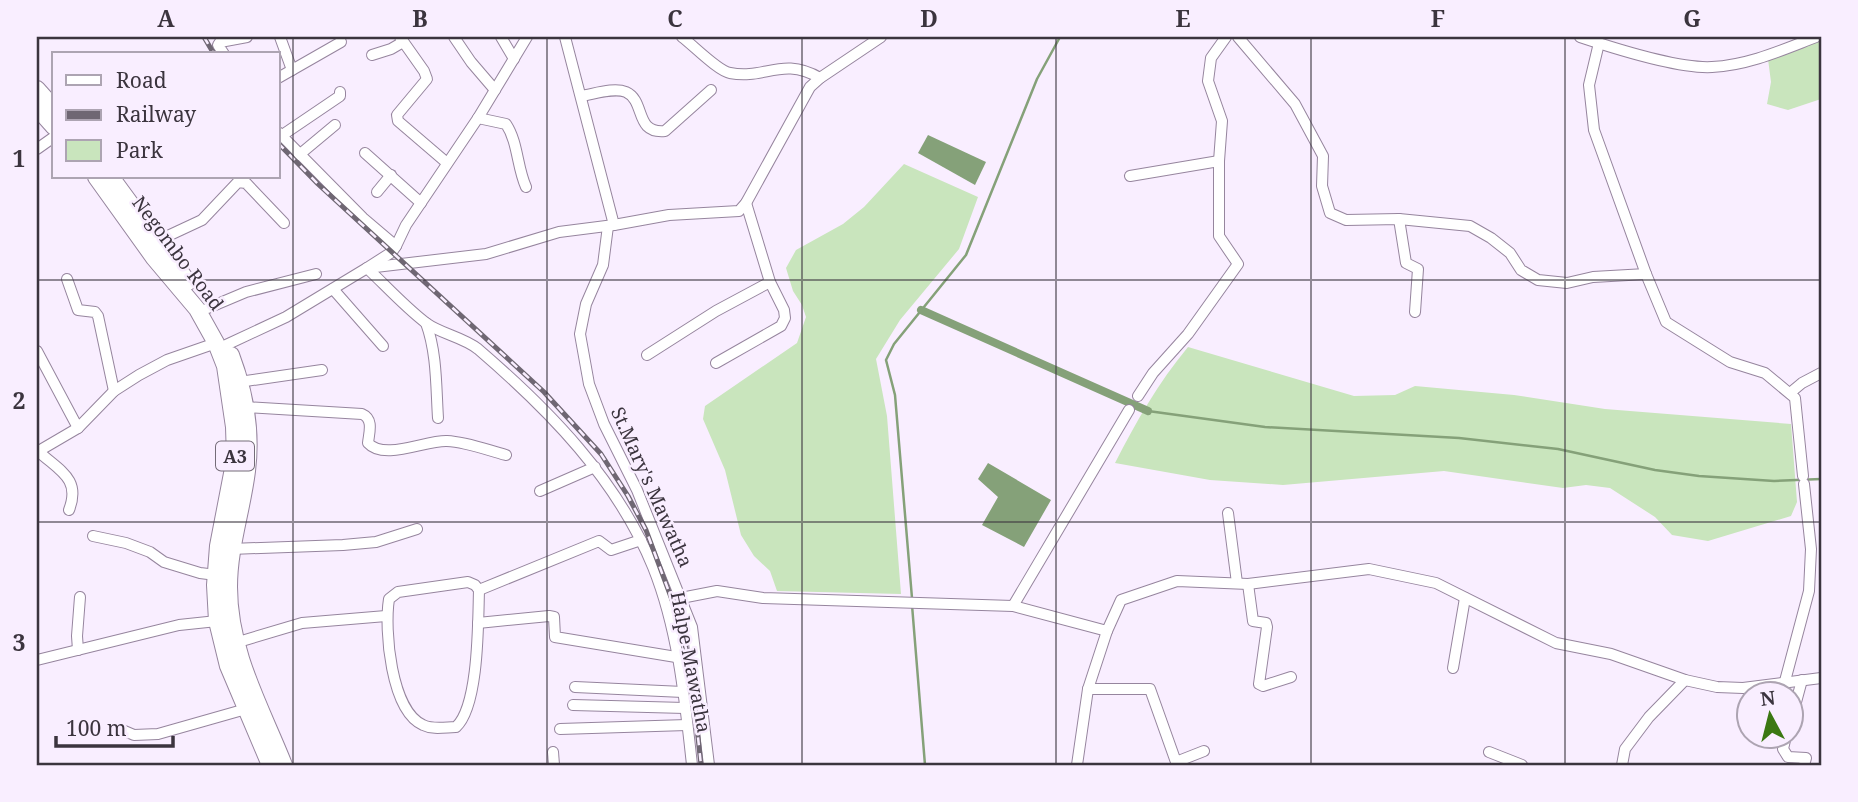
<svg xmlns="http://www.w3.org/2000/svg" width="1858" height="802" font-family="'Noto Serif',serif">
	<style>
		.green { fill: #c9e5bd }
		.water { fill: #85a179 }
		.lines { fill: none; stroke-linecap: round; stroke-linejoin: round }
		.stream { stroke: #85a179; stroke-width: 2.5 }
		.canal { stroke: #85a179; stroke-width: 8 }
		.minor-casing { stroke: #96859e; stroke-width: 12 }
		.highway-casing { stroke: #96859e; stroke-width: 18 }
		.minor { stroke: #fff; stroke-width: 10 }
		.highway { stroke: #fff; stroke-width: 16 }
		.rail-casing { stroke: #6f6773; stroke-width: 5 }
		.rail { stroke: #f9eeff; stroke-width: 2.5; stroke-dasharray: 8; stroke-linecap: butt }
		.grid { fill: none; stroke: #3b343e; stroke-width: 2; stroke-opacity: 0.55 }
		.labels { text-anchor: middle; dominant-baseline: central; stroke-width: 5; stroke-linejoin: round; paint-order: stroke }
		.shield { fill: #f9eeff; stroke: #746c78; stroke-width: 2 }
		.shield-label { font-size: 18px; font-weight: bold; fill: #3b343e }
		.street-label { font-size: 19px; fill: #3b343e; stroke: #f9eeff }
		.neatline { fill: none; stroke: #3b343e; stroke-width: 2.5 }
		.grid-label { font-size: 23px; text-anchor: middle; font-weight: bold; fill: #3b343e }
	</style>
	<rect width="100%" height="100%" fill="#f9eeff"/>
	<g class="green">
		<polygon points="1821,40 1821,99 1788,110 1767,104 1771,82 1768,59"/>
		<polygon points="904,164 978,197 959,249 900,320 876,359 887,416 901,594 777,591 770,571 754,556 741,535 725,470 703,419 705,406 797,343 806,317 802,305 793,291 786,268 796,250 843,224 864,207"/>
		<path d="M1188,347L1354,396L1395,395L1415,386L1514,395L1605,409L1791,424L1797,502L1791,516L1708,541L1672,535L1655,517L1610,488L1586,485L1563,488L1444,471L1283,485L1210,480L1115,463C1136,422 1158,383 1188,347Z"/>
	</g>
	<g class="water">
		<polygon points="928,135 986,162 975,185 918,153"/>
		<polygon points="988,463 1051,500 1024,547 982,525 998,497 978,479"/>
	</g>
	<g class="lines">
		<g class="stream">
			<polyline points="1148,411 1265,427 1459,438 1558,449 1655,470 1699,476 1774,481 1821,479"/>
			<polyline points="912,598 895,395 886,360 894,344 966,255 1037,79 1060,37"/>
			<polyline points="912,605 925,765"/>
		</g>
		<polyline class="canal" points="921,310 1148,411"/>
		<g class="minor-casing">
			<g id="minor">
				<polyline points="280,37 292,70"/>
				<polyline points="400,37 424,71 427,79 397,115 398,121 447,163"/>
				<polyline points="454,37 471,62 495,90"/>
				<polyline points="501,37 514,59"/>
				<path d="M527,37L478,118L406,225L396,246L392,252L367,268C386,286 405,307 426,323C441,334 463,337 478,349C549,410 617,479 653,567C678,629 685,700 692,765"/>
				<polyline points="565,37 614,225"/>
				<path d="M682,37C693,45 718,71 730,73C765,80 782,56 820,78"/>
				<polyline points="1238,37 1295,104 1323,156 1322,186 1330,213 1346,220 1399,219 1470,226 1491,238 1510,253 1521,270 1538,280 1567,283 1593,277 1646,274"/>
				<path d="M1580,37C1613,48 1679,69 1712,67C1749,65 1782,50 1816,37"/>
				<polyline points="1599,43 1589,85 1594,130 1646,274 1666,322 1730,362 1765,373 1795,398 1803,476"/>
				<polyline points="224,54 218,45 220,42 247,37"/>
				<polyline points="372,55 391,49 403,42"/>
				<polyline points="278,78 341,42"/>
				<path d="M581,96C594,94 614,87 626,92C646,101 634,134 665,131L711,90"/>
				<path d="M478,118L506,124C518,142 517,167 526,187"/>
				<polyline points="278,132 363,218 396,246"/>
				<polyline points="281,136 340,96 340,92"/>
				<polyline points="37,149 54,137"/>
				<polyline points="365,153 421,203"/>
				<polyline points="299,155 335,125"/>
				<polyline points="1130,176 1219,161"/>
				<polyline points="377,192 391,175"/>
				<polyline points="1399,219 1406,263 1418,269 1415,312"/>
				<polyline points="608,226 603,265 586,304 580,334 589,384 604,424 637,490 692,627 709,765"/>
				<polyline points="157,241 202,220 238,182 246,183 284,223"/>
				<polyline points="67,279 78,310 95,312 98,316 114,391"/>
				<polyline points="333,289 383,346"/>
				<polyline points="208,308 246,292 316,274"/>
				<path d="M426,323C437,353 436,387 438,418"/>
				<polyline points="226,345 286,317 367,268 486,254 559,232 614,225 669,215 739,211 746,203 810,87 820,78 881,37"/>
				<polyline points="37,351 78,428"/>
				<polyline points="647,355 716,311 770,282"/>
				<polyline points="716,363 781,326 785,318 784,310 770,282 746,203"/>
				<polyline points="239,382 322,370"/>
				<polyline points="1790,393 1802,383 1821,373"/>
				<polyline points="1138,396 1153,373 1188,334 1238,264 1219,236 1219,161 1222,121 1208,81 1211,58 1226,37"/>
				<path d="M245,407L362,414C374,419 369,433 368,443C384,461 426,440 447,441C467,442 487,450 506,455"/>
				<polyline points="37,452 78,428 114,391 139,375 167,360 216,343"/>
				<path d="M39,452C60,471 81,479 69,510"/>
				<polyline points="540,491 595,467"/>
				<polyline points="1228,513 1237,583"/>
				<polyline points="93,536 126,543 150,552 164,562 200,573 216,575"/>
				<polyline points="231,549 343,545 376,542 417,529"/>
				<path d="M468,582L475,585L479,590C478,622 479,706 456,727C446,727 433,730 423,725C391,711 384,630 389,599L398,592Z"/>
				<polyline points="1248,584 1253,621 1266,623 1267,627 1259,684 1263,686 1291,677"/>
				<polyline points="479,590 599,541 611,550 641,540"/>
				<polyline points="681,598 717,591 763,598 1013,606 1129,410"/>
				<polyline points="1013,606 1107,631 1121,600 1177,581 1248,584 1369,569 1436,583 1556,643 1611,654 1685,680 1717,687 1743,688 1821,678"/>
				<polyline points="478,623 549,616 554,617 555,637 676,657"/>
				<polyline points="235,643 302,623 386,616"/>
				<polyline points="78,650 77,636 80,597"/>
				<polyline points="37,660 179,625 217,621"/>
				<polyline points="1453,668 1465,598"/>
				<polyline points="1785,681 1809,591 1811,549 1804,484"/>
				<polyline points="575,687 683,692"/>
				<polyline points="1088,689 1150,689 1176,762 1204,751"/>
				<polyline points="573,705 685,708"/>
				<polyline points="1792,717 1802,680"/>
				<polyline points="120,729 134,735 158,734 246,709"/>
				<polyline points="560,729 687,725"/>
				<polyline points="1786,736 1783,749 1788,757 1806,758 1804,765"/>
				<polyline points="553,752 554,765"/>
				<polyline points="1489,752 1522,765"/>
				<polyline points="1077,765 1088,689 1107,631"/>
				<polyline points="1622,765 1625,749 1649,717 1685,680"/>
			</g>
		</g>
		<g class="highway-casing">
			<g id="highway">
				<polyline points="37,89 54,108"/>
				<polyline points="37,108 54,127"/>
				<polyline points="96,177 154,258 197,309 216,343 225,366 234,427 235,458 218,546 215,585 217,621 228,666 270,765"/>
				<polyline points="111,177 188,282"/>
				<path d="M231,355C245,392 252,432 247,471C242,511 229,547 229,587C229,652 261,707 284,765"/>
			</g>
		</g>
		<use href="#minor" class="minor"/>
		<use href="#highway" class="highway"/>
		<g class="rail-casing">
			<g id="rail">
				<polyline points="204,37 214,54"/>
				<polyline points="278,143 318,184 544,392 601,454 628,496 646,530 675,608 690,663 701,765"/>
			</g>
		</g>
		<use href="#rail" class="rail"/>
	</g>
	<path class="grid" d="M293,37V765M547,37V765M802,37V765M1056,37V765M1311,37V765M1565,37V765M37,280H1821M37,522H1821"/>
	<g class="labels">
		<rect class="shield" x="216" y="441.5" width="38" height="29" rx="5"/>
		<g class="shield-label">
			<text x="235" y="456">A3</text>
		</g>
		<g class="street-label">
			<text transform="translate(178 253) rotate(53)">Negombo Road</text>
			<text transform="translate(652 487) rotate(66)">St.Mary's Mawatha</text>
			<text transform="translate(691 662) rotate(79)">Halpe Mawatha</text>
		</g>
	</g>
	<rect width="1858" height="802" fill="none" stroke="#f9eeff" stroke-width="77"/>
	<rect x="52" y="52" width="228" height="126" fill="#f9eeff" stroke="#ada4b2" stroke-width="2"/>
	<rect x="66" y="75" width="35" height="10" fill="#ffffff" stroke="#ada4b2" stroke-width="2"/>
	<text x="116" y="88" font-size="21" fill="#3b343e">Road</text>
	<rect x="66" y="110" width="35" height="10" fill="#6f6773" stroke="#ada4b2" stroke-width="2"/>
	<text x="116" y="122" font-size="21" fill="#3b343e">Railway</text>
	<rect x="66" y="140" width="35" height="21" fill="#c9e5bd" stroke="#ada4b2" stroke-width="2"/>
	<text x="116" y="158" font-size="21" fill="#3b343e">Park</text>
	<g transform="translate(1770 715) rotate(353)"><circle r="33" fill="#f9eeff" stroke="#ada4b2" stroke-width="2"/>
	<path d="M0-5L12 26L0 18L-12 26Z" fill="#3b7812"/>
	<text y="-10" font-size="19" font-weight="bold" text-anchor="middle" fill="#3b343e">N</text>
	</g>
	<path d="M56 736v10h117v-10" fill="none" stroke="#3b343e" stroke-width="3.5"/>
	<text x="66" y="736" font-size="21" fill="#3b343e" stroke="#f9eeff" stroke-width="5" paint-order="stroke">100 m</text>
	<rect x="38" y="38" width="1782" height="726" class="neatline"/>
	<g class="grid-label">
		<text x="166" y="27">A</text>
		<text x="420" y="27">B</text>
		<text x="675" y="27">C</text>
		<text x="929" y="27">D</text>
		<text x="1183" y="27">E</text>
		<text x="1438" y="27">F</text>
		<text x="1692" y="27">G</text>
		<text x="19" y="167">1</text>
		<text x="19" y="409">2</text>
		<text x="19" y="651">3</text>
	</g>
</svg>
